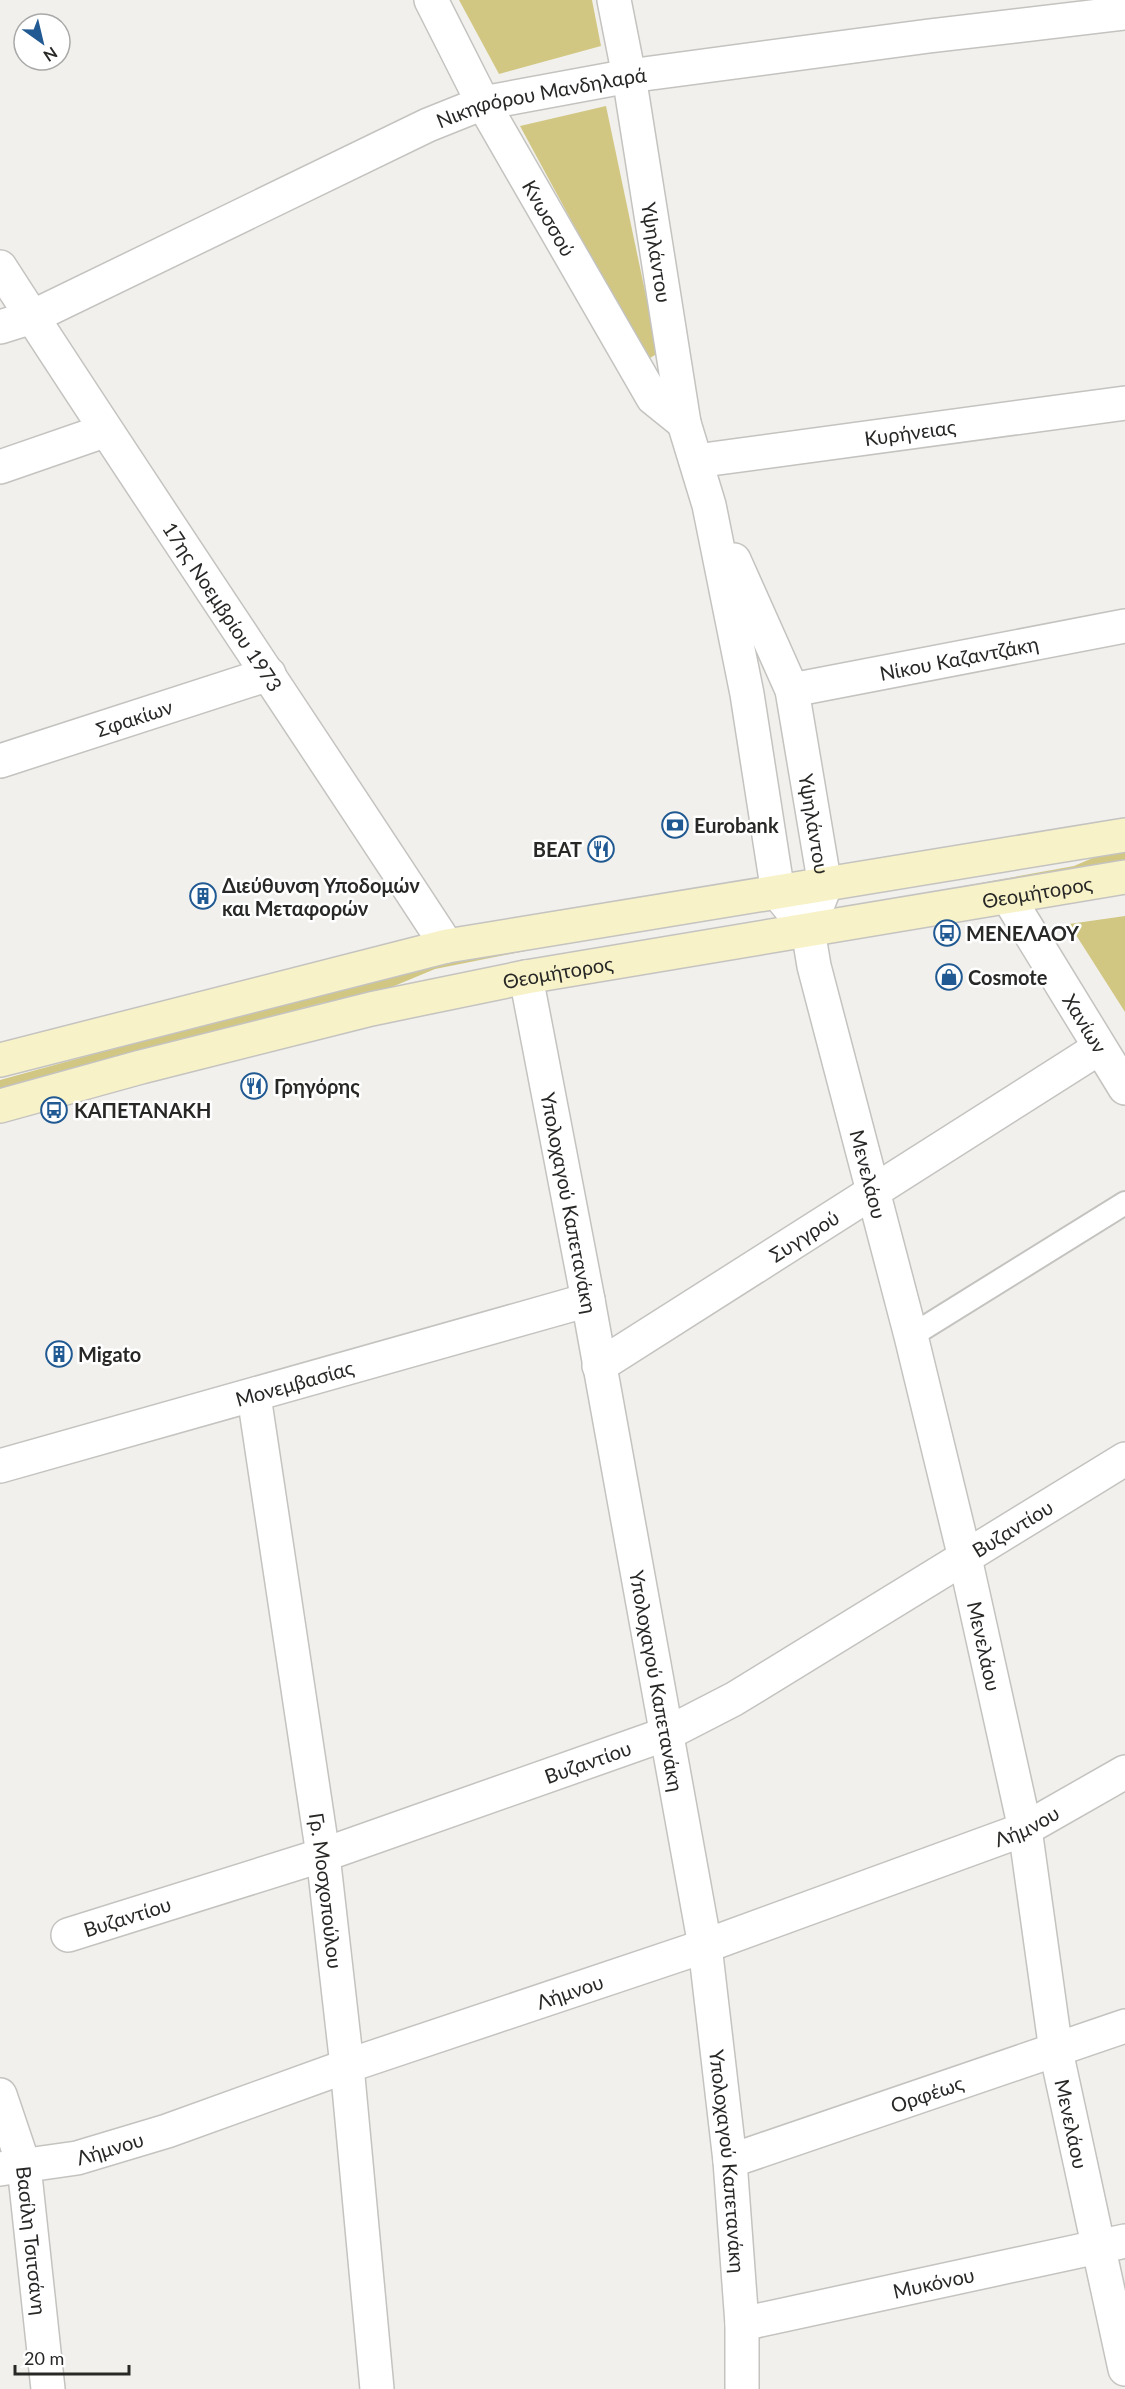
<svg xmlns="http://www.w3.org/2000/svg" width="1125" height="2389" font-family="Lato,sans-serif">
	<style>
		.green { fill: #d1c783 }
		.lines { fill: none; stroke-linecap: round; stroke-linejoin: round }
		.lane-casing { stroke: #c4c3c0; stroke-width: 26 }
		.street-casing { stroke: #c4c3c0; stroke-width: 36 }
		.secondary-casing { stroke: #c4c3c0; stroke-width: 36 }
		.lane { stroke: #fff; stroke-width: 22 }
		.street { stroke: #fff; stroke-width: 33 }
		.secondary { stroke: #f8f2c9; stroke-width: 33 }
		.labels { text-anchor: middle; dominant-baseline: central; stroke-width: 5; stroke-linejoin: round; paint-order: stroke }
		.street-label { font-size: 20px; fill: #282826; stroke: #fff }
		.poi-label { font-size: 20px; font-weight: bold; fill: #282826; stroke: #fff; text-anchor: start }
	</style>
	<rect width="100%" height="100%" fill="#f1f0ed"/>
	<g class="green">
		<polygon points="459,0 592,0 601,46 499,74"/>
		<polygon points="606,106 658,353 647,360 520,126"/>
		<polygon points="1125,850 1125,867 938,898 937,891 1074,866 1102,854"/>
		<polygon points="1125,916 1125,1012 1069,924"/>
		<polygon points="660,922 661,928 545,947 435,969 375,994 322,1003 234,1026 0,1089 0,1080 417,965"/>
	</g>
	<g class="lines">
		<g class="lane-casing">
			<polyline id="lane" points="911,1336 1125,1203"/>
		</g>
		<g class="street-casing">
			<g id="street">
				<path id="s1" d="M431,0L483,103L653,398L684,423"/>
				<path id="s2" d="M614,0L629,76L684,423L709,505L747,694L778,893L808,930L814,966L911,1336L965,1558L1025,1829L1056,2051L1125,2369"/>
				<path id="s3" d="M0,267C147,495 299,719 447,946"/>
				<path id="s4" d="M0,327L32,317L428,125L483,103L629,76L929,36L1125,13"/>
				<path id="s5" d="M696,461L1125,403"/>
				<polyline points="0,467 104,431"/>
				<path id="s6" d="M734,560L792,690L825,886L808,930"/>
				<path id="s7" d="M792,690L1125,626"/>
				<path id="s8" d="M0,761L269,674"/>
				<path id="s9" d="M1008,897L1125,1088"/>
				<path id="s10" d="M526,977L588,1300L705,1946L730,2161L742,2324V2389"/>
				<path id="s11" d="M599,1366L1099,1048"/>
				<path id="s12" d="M254,1396L323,1855L347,2066L377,2389"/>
				<path id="s13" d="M0,1466L588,1300"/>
				<path id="s14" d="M68,1935L323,1855L666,1734L734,1699L1125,1459"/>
				<path id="s15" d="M0,2095L24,2166L48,2389"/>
				<path id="s16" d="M730,2161L1125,2026"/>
				<path id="s17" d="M0,2169L77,2158L167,2131L347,2066L705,1946L1025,1829L1125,1772"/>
				<path id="s18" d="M742,2324L1125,2241"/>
			</g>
		</g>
		<g class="secondary-casing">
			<g id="secondary">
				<polyline points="0,1060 447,946 1125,835"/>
				<path id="s19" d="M0,1106L141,1067L371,1009L526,977L1125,877"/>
			</g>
		</g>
		<use href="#lane" class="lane"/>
		<use href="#street" class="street"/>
		<use href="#secondary" class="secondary"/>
	</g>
	<defs>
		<g id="bank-ring" transform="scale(1.35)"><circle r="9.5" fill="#fff" stroke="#215a92" stroke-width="1.5"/><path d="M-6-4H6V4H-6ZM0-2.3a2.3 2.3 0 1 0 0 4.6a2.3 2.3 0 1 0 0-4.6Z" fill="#215a92"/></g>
		<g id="restaurant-ring" transform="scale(1.35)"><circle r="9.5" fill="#fff" stroke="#215a92" stroke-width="1.5"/><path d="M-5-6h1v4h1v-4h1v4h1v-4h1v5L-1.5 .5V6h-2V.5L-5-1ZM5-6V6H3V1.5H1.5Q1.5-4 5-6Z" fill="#215a92"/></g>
		<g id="building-ring" transform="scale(1.35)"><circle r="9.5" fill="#fff" stroke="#215a92" stroke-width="1.5"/><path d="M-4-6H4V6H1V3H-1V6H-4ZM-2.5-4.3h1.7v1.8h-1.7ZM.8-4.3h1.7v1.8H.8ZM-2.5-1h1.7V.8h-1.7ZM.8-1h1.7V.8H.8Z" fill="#215a92"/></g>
		<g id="bus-ring" transform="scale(1.35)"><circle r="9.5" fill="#fff" stroke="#215a92" stroke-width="1.5"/><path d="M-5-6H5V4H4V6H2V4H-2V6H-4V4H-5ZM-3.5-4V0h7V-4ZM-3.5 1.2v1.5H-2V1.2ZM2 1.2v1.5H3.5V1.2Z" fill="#215a92"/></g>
		<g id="shop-ring" transform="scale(1.35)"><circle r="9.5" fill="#fff" stroke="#215a92" stroke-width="1.5"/><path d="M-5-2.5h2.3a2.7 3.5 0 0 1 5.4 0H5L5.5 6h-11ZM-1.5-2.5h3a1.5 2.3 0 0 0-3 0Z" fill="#215a92"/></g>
	</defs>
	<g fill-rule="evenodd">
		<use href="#bank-ring" x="675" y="825"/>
		<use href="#restaurant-ring" x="601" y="849"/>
		<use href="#building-ring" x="203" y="896"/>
		<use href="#bus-ring" x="947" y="933"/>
		<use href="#shop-ring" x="949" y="977"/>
		<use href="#restaurant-ring" x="254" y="1086"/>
		<use href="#bus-ring" x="54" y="1110"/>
		<use href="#building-ring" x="59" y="1354"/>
	</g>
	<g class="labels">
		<g class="street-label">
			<text stroke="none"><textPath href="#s4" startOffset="591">Νικηφόρου Μανδηλαρά</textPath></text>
			<text stroke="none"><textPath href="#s1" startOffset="248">Κνωσσού</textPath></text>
			<text stroke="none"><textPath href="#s2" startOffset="256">Υψηλάντου</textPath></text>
			<text stroke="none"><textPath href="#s5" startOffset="216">Κυρήνειας</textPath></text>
			<text stroke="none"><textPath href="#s3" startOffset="406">17ης Νοεμβρίου 1973</textPath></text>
			<text stroke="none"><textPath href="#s7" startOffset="170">Νίκου Καζαντζάκη</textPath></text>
			<text stroke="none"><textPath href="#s8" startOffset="141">Σφακίων</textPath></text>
			<text stroke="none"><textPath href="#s6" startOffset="278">Υψηλάντου</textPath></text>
			<text stroke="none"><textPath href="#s19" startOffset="1060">Θεομήτορος</textPath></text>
			<text stroke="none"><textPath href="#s19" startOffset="574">Θεομήτορος</textPath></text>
			<text stroke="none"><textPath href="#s9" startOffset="148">Χανίων</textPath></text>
			<text stroke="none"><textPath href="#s2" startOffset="1208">Μενελάου</textPath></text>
			<text stroke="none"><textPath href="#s10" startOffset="230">Υπολοχαγού Καπετανάκη</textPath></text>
			<text stroke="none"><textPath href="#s11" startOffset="243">Συγγρού</textPath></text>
			<text stroke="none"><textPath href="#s13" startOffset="306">Μονεμβασίας</textPath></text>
			<text stroke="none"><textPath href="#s14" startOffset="1034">Βυζαντίου</textPath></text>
			<text stroke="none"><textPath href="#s2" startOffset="1694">Μενελάου</textPath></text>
			<text stroke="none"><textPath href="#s10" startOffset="716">Υπολοχαγού Καπετανάκη</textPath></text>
			<text stroke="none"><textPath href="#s14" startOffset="548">Βυζαντίου</textPath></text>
			<text stroke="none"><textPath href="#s17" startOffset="1084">Λήμνου</textPath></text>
			<text stroke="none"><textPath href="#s12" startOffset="500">Γρ. Μοσχοπούλου</textPath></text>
			<text stroke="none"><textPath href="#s14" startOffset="62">Βυζαντίου</textPath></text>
			<text stroke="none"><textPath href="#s17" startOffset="598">Λήμνου</textPath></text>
			<text stroke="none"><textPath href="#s16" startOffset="208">Ορφέως</textPath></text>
			<text stroke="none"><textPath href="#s2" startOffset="2180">Μενελάου</textPath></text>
			<text stroke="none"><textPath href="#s17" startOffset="112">Λήμνου</textPath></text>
			<text stroke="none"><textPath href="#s10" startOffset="1202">Υπολοχαγού Καπετανάκη</textPath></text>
			<text stroke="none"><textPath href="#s15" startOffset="150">Βασίλη Τσιτσάνη</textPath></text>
			<text stroke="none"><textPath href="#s18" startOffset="196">Μυκόνου</textPath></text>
		</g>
		<g class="poi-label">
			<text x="694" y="825">Eurobank</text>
			<text x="582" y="849" text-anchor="end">ΒΕΑΤ</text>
			<text x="222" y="885">Διεύθυνση Υποδομών<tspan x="222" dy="23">και Μεταφορών</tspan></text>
			<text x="966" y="933">ΜΕΝΕΛΑΟΥ</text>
			<text x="968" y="977">Cosmote</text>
			<text x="274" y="1086">Γρηγόρης</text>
			<text x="74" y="1110">ΚΑΠΕΤΑΝΑΚΗ</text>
			<text x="78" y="1354">Migato</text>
		</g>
	</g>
	<g transform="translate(42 42) rotate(146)"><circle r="28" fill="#ffffff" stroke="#a9a9a8" stroke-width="1.5"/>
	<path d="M0-4.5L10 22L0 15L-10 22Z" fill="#215a92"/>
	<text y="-9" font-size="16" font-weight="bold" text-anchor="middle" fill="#282826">N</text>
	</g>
	<path d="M15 2365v9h114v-9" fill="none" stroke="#282826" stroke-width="3"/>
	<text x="24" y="2365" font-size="18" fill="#282826" stroke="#ffffff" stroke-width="4.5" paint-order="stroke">20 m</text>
</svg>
